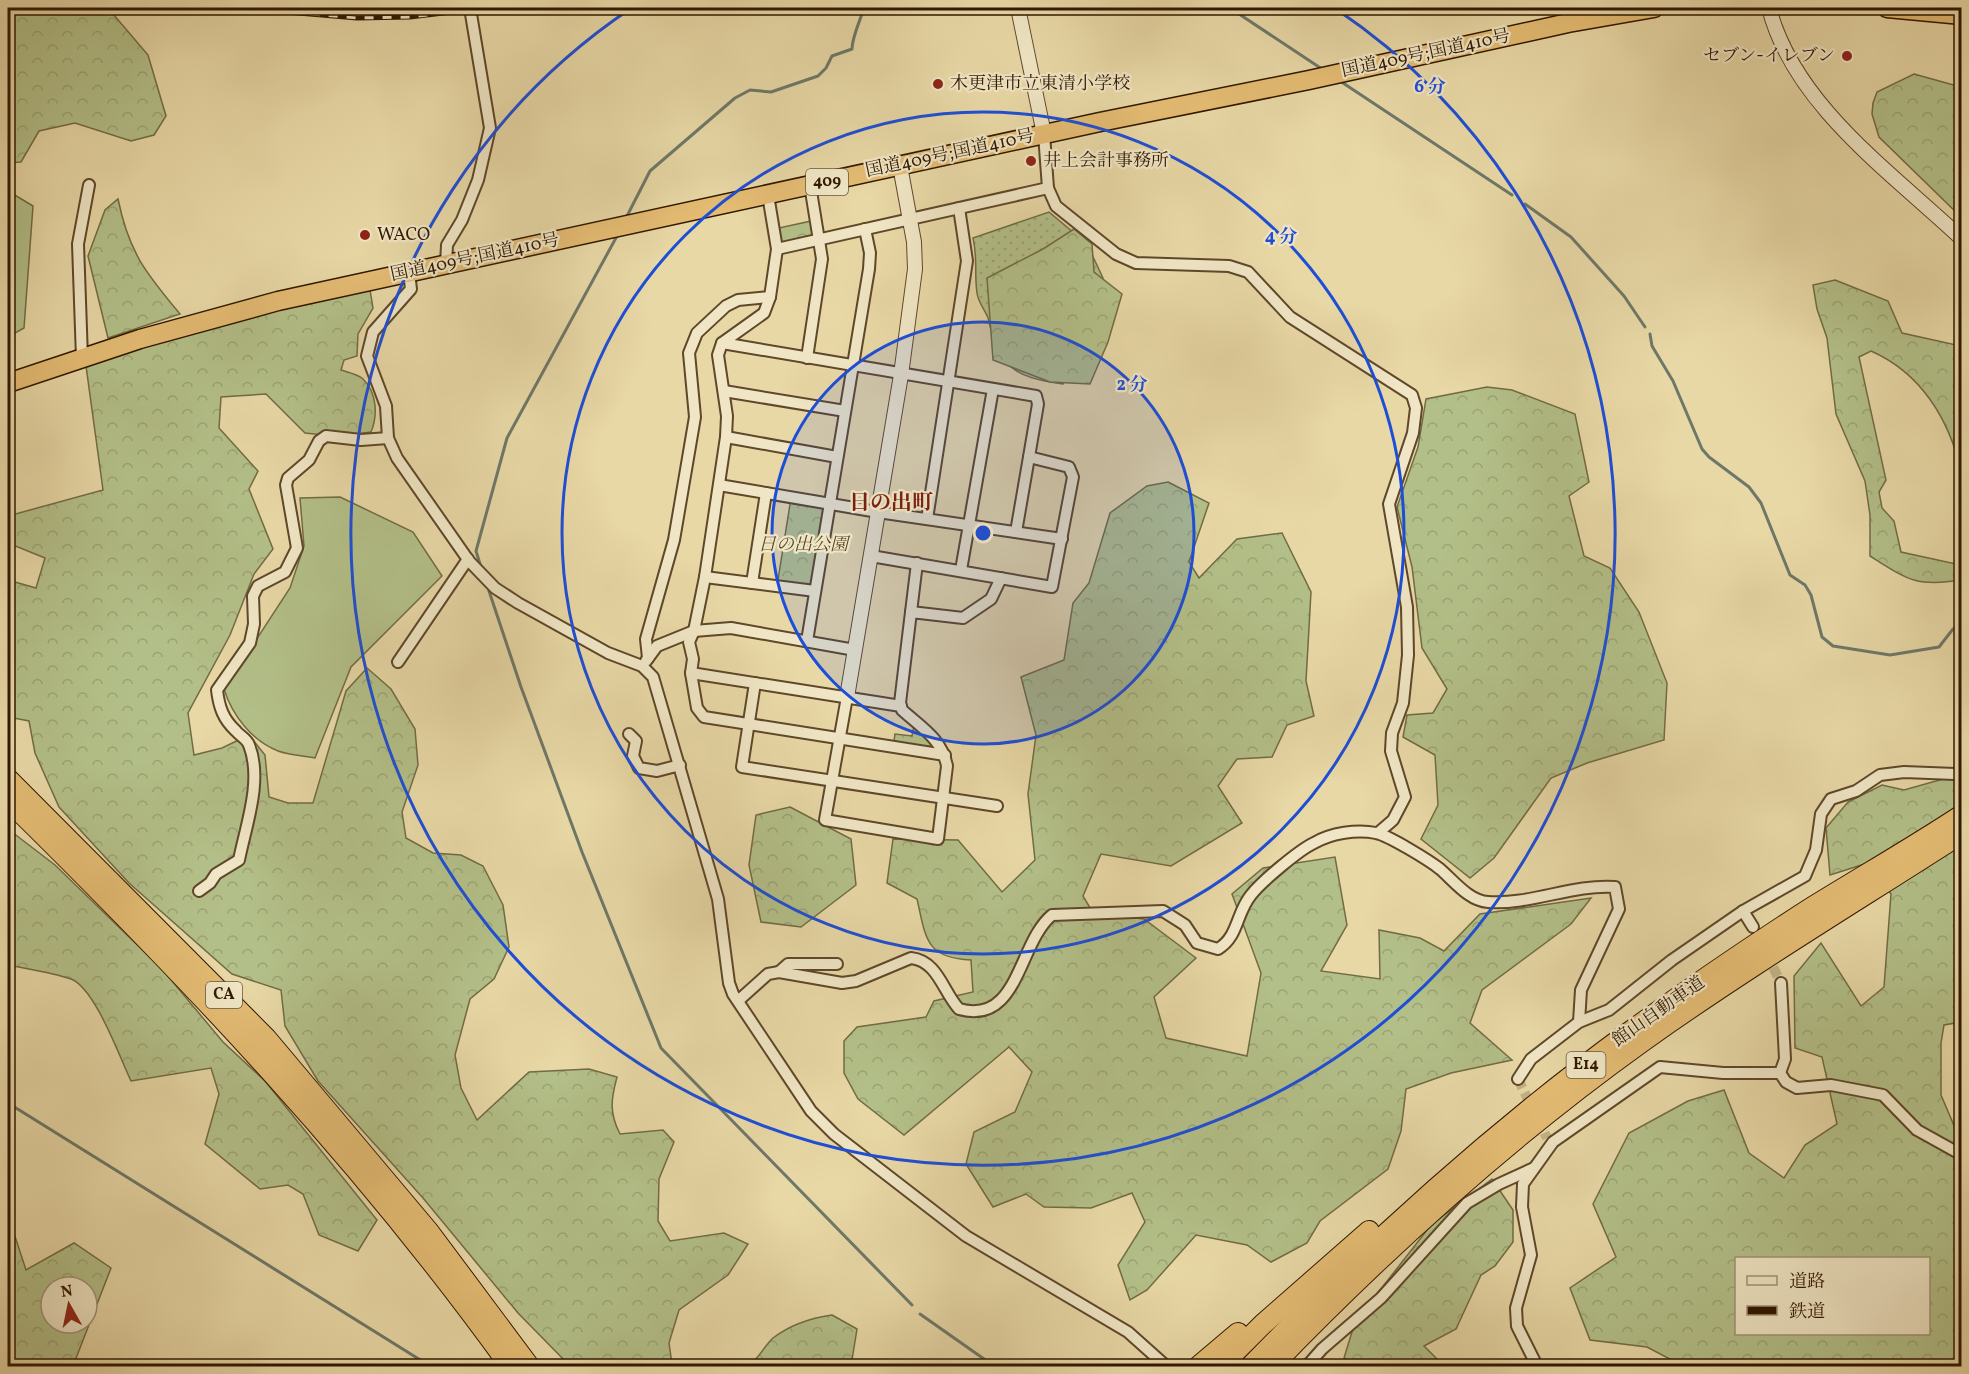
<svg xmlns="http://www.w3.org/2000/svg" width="1969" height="1374" font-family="Vollkorn,'Noto Serif JP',serif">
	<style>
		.grass { fill: url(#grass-dots); stroke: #726b44; stroke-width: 1.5 }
		.forest { fill: url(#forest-crowns); stroke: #726b44; stroke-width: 1.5; fill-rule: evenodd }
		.pitch { fill: #b3bf88; stroke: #726b44; stroke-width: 1.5 }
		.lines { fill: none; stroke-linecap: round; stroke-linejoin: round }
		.stream { stroke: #6e7868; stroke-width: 3 }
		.minor-tunnel { stroke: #c3b185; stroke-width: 10; stroke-dasharray: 10 5; stroke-linecap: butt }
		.minor-casing { stroke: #5e472a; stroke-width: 14 }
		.tertiary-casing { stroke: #5e472a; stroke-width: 16 }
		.trunk-casing { stroke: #301700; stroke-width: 21 }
		.motorway-casing { stroke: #301700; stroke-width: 22 }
		.minor { stroke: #f0e6c5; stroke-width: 10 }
		.tertiary { stroke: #f0e6c5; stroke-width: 14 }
		.trunk { stroke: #e4bc73; stroke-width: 18 }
		.motorway { stroke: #e4bc73; stroke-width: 20 }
		.rail-casing { stroke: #301700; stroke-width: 5 }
		.rail { stroke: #f0e6c5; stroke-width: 3; stroke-dasharray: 9; stroke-linecap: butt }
		.ring { fill: none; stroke: #1d4ed8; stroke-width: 3 }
		.poi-dot { fill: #8f2418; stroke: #f0e6c5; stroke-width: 2 }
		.labels { text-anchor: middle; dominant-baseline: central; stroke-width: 4.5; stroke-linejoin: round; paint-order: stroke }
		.shield { fill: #f0e6c5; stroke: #6a553b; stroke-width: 1.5 }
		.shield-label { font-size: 16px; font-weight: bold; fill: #301700 }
		.street-label { font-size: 18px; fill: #301700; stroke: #f0e6c5 }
		.poi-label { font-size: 18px; fill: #301700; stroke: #f0e6c5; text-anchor: start }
		.park-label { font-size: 18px; font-style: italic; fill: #574929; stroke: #f0e6c5 }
		.quarter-label { font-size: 21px; font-weight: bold; fill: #7a1f14; stroke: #f0e6c5 }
		.centre { fill: #1d4ed8; stroke: #f0e6c5; stroke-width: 3 }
		.ring-label { font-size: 18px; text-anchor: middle; font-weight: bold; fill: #1d4ed8; stroke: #f0e6c5; stroke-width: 4.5; stroke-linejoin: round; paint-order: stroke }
	</style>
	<defs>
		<pattern id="grass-dots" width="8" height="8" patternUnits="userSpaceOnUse" patternTransform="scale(1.5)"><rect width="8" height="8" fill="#b3bf88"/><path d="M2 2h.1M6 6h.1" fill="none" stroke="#9aa374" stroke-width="1.8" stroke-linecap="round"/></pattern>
		<pattern id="forest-crowns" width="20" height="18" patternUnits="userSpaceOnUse" patternTransform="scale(1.5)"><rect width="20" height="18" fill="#b3bf88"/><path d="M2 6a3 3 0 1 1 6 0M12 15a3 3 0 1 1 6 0" fill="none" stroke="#9aa374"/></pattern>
	</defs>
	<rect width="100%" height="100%" fill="#e8d8a6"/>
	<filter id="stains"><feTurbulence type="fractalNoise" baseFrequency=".00333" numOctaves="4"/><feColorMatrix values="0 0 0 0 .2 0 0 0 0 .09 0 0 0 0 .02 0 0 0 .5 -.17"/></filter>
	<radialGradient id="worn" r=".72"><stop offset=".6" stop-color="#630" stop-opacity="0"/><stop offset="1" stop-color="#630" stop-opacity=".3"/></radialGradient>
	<path class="grass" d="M1049,212L1087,244L1103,278L1063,384C1012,377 1000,367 988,318C985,310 978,302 977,293C974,273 978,260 973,238Z"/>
	<g class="forest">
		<polygon points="8,8 108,8 148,55 166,116 154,135 131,141 75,123 39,131 21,162 8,163"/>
		<polygon points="1914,74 1961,87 1961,217 1879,137 1872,114 1873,103 1877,92"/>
		<path d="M118,199C129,253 146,273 180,314L108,338L88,256L105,210Z"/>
		<polygon points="816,220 820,239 777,249 774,229"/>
		<polygon points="1074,229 1092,244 1094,272 1122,294 1108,342 1090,384 1050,382 993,360 987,278 1043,249"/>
		<path d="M1835,280L1888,301L1902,333L1961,346V471C1949,419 1921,373 1871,351L1859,357L1886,480L1879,492L1882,508L1894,521L1901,552L1961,565V580C1916,587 1908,580 1870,556V515L1865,481L1836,414L1827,338L1817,309L1813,285Z"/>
		<path d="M363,288L370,290L373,308L358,334L357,356L344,360L341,370C347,372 358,374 363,379C377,393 378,415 371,432L356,434L353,438L305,433L266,394L221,397L219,428L258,471L249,489L273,549L254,574L230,635L188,713L194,755L222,748L249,735L265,755L269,797L288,803H313L346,691L367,668L391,689L415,729L418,765L402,812L406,838L433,853L461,855L483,866L503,905L509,947L494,979L470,999L455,1055L461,1088L477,1120L529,1072L589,1069L617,1077C611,1099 609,1113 620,1134L663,1130L674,1142L659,1179L658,1221L670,1241L724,1233L748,1244L728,1275L679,1310L669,1343L672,1364L676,1366H570L518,1313L423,1198L318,1081L285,1026L281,990L232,974L129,883L59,807L35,753L29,721L8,717V580L36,588L45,558L8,543V516L103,490L86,366L197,330Z"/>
		<polygon points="1487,387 1512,390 1575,414 1589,482 1569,496 1584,556 1610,568 1639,612 1667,683 1664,740 1587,763 1551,778 1494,858 1470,878 1421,839 1438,805 1435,755 1403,737 1407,715 1433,713 1447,689 1422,648 1412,567 1397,507 1418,447 1426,399"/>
		<path d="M1168,482L1209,503L1189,562L1199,578L1237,539L1282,533L1311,592L1306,681L1314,716L1287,725L1272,757L1237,759L1218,786L1242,823L1171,866L1101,854L1083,896L1093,913L1144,919L1196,958L1154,997L1166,1038L1247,1056L1261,973L1232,894L1263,868L1335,857L1347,925L1321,971L1380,979L1379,930L1420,938L1444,951L1480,914L1591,898L1571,924L1482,990L1470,1023L1512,1060L1451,1073L1406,1089L1401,1131L1388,1169L1320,1221L1307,1243L1271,1262L1247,1245L1196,1235L1147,1290L1130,1300L1118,1265L1145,1222L1132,1193L1091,1208L1044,1207L1026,1194L993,1207L966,1164L974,1132L1015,1112L1032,1072L1009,1047L904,1135L858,1099L844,1073V1041L857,1027L926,1017L934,1001L973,992L971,960C925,958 926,938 917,899L887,883L893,839L958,840L1002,892L1035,860L1028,794L1036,735L1021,677L1064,660L1073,603L1089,583L1110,513L1147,486Z"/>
		<polygon points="791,498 829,504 815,591 777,586"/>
		<polygon points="915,721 945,755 893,748 895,734 912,736"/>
		<path d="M1961,774V1022L1944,1025L1941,1043V1095L1961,1142V1366H1683L1647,1347L1590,1340L1570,1288L1616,1257L1593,1204L1629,1133L1688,1101L1724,1090L1749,1153L1784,1178L1805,1145L1837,1124L1822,1057L1795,1048L1794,976L1821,943L1861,1006L1884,987L1891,894L1868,863L1830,875L1826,828L1848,802L1882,785L1904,790ZM1736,1258H1928V1334H1736Z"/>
		<polygon points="790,807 851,839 856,885 801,927 761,922 749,865 756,815"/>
		<path d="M8,829L55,865L162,969L223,1042L265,1081L377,1220L358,1251L319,1235L303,1194L288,1185L260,1189L205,1144L219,1094L211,1068L131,1081C120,1058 95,988 71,979C51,972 28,969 8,965Z"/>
		<polygon points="1492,1179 1513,1210 1513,1242 1495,1266 1481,1275 1456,1329 1424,1346 1444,1366 1363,1366 1344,1358 1355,1322 1431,1225"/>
		<path d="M8,1215L26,1270L74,1243L111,1268L73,1366H8ZM51,1287H87V1323H51Z"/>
		<path d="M832,1315L857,1329L852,1360L846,1366H747C759,1360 763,1347 773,1338C790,1325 811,1318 832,1315Z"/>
	</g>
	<g class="pitch">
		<polygon points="8,191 33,206 24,328 8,337"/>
		<path d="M340,497L413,532L442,576L351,667L315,758C304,756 289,755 278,751C252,741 232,715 224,689L290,588L304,546L300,498Z"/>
	</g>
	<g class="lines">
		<g class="stream">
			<polyline points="1230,8 1322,69"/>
			<polyline points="1340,81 1512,195"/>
			<polyline points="1525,204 1571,237 1624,296 1645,327"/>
			<path d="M626,218L650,171L735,98L750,90L771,92L818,76L826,68L832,56L852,49C852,37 860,21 864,8"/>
			<polyline points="1650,334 1652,346 1673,381 1702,449 1709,457 1749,487 1761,503 1790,575 1805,585 1811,595 1822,637 1833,646 1890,655 1939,647 1953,629 1962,624"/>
			<polyline points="480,564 476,551 507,438 617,236"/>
			<polyline points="489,591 521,687 582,852 661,1048 912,1305"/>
			<polyline points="8,1103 430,1366"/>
			<polyline points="920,1314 994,1366"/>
		</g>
		<g class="minor-tunnel">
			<polyline points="1753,927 1781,983"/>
			<polyline points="1518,1079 1547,1138"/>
		</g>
		<g class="minor-casing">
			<g id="minor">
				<polyline points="1044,134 1048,188 1056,206 1116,254 1136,263 1229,266 1248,272 1290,317 1412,395 1416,408 1413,433 1389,504 1407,607 1408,655 1403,703 1392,733 1391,751 1405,797 1393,820 1378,833"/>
				<polyline points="768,195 777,249 770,297 764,313 722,343 718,355 727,416 726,437 705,577 694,631 689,642 693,659 691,673 697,708 704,717 945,755"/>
				<polyline points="777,249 1048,188"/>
				<polyline points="446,264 447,245 462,220 478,180 490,128 470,8"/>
				<polyline points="409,273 411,289 373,332 367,356 386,406 388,438 397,458 469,561 495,588 518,603 608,653 642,666 653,677 718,899 729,983 733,994 811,1111 834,1134 966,1236 1128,1332 1166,1366"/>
				<polyline points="722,343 1036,396 1038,404 1029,457 1069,467 1073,477 1052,587 871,556"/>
				<polyline points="82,358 78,244 89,185"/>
				<polyline points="807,358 822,259 810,185"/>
				<polyline points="724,391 845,411"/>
				<polyline points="726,437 837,457"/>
				<polyline points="719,485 878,512 1062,539"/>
				<polyline points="927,519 967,261 959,208"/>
				<polyline points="1016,532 1029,457"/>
				<polyline points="961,570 993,389"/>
				<polyline points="705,577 815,591"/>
				<polyline points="752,583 766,493"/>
				<polyline points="911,612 917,563"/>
				<polyline points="807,641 869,269 870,253 865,229"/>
				<polyline points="648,658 646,639 674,540 695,417 689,353 697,333 726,306 738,300 770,297"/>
				<polyline points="646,661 657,646 694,631 731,628 855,650"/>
				<polyline points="398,662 468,559"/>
				<polyline points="691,673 901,706"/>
				<polyline points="755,683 742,767 997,806"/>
				<path d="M847,697L825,820L938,839L947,766C942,739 921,727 902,710L900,703L911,612L963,618L991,599L1001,578"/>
				<polyline points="629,734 636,741 633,756 639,768 657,771 680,765"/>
				<path d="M199,891L210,883L216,874L239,860C246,825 263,780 249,745C247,739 240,736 236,731C223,719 219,707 217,690L250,643L254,624L253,596L258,586L285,572L297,548L286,485L288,478L309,460L319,441L326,436L361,440L388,438"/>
				<polyline points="1743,911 1753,927"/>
				<polyline points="779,972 788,964 837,964"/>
				<path d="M739,1000L768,974L779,972L842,983L856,981L911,958C938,961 943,992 959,1009C1019,1026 1018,943 1052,915L1163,911L1185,925L1197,943L1218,949C1239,936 1236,913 1251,895C1261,882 1299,850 1314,843C1331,833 1357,829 1376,833C1388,835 1430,861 1440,869C1454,881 1469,901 1488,902C1531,905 1572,884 1615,887L1619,909L1581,990L1579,1022"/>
				<polyline points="1780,1073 1786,1082 1797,1088 1831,1085 1883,1095 1917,1130 1962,1155"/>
				<polyline points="1780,1073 1785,1059 1781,983"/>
				<polyline points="1518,1079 1531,1059 1579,1022 1609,1010 1672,960 1743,911 1805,876 1816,850 1821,814 1831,799 1856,791 1880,775 1904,772 1955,774 1962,770"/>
				<polyline points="1307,1366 1322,1349 1381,1298 1467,1203 1499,1184 1534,1168"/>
				<polyline points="1537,1366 1517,1326 1516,1308 1531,1255 1522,1207 1523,1184 1553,1142 1660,1067 1723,1073 1780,1073"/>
			</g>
		</g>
		<g class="tertiary-casing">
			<g id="tertiary">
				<polyline points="1018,8 1044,134"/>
				<path d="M1769,8C1794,105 1891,172 1962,239"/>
				<polyline points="847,697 901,375 915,269 914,242 900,166"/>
			</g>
		</g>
		<g class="trunk-casing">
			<g id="trunk">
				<polyline points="1887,8 1962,15"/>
				<polyline points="8,383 140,339 278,301 1100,122 1309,80 1568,23 1654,8"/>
			</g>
		</g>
		<g class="motorway-casing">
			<g id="motorway">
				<polyline points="8,779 266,1038 429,1232 529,1366"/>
				<path d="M8,800C189,978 361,1159 510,1366"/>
				<polyline points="1199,1366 1238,1333"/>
				<polyline points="1221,1366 1263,1324 1369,1231"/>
				<path d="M1251,1366C1369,1244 1494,1131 1631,1031C1690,988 1750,947 1811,908C1861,877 1912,848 1962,815"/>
				<path d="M1272,1366C1386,1248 1509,1137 1643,1041C1747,967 1855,902 1962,833"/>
			</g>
		</g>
		<use href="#minor" class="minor"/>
		<use href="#tertiary" class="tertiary"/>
		<use href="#trunk" class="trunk"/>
		<use href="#motorway" class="motorway"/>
		<g class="rail-casing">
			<polyline id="rail" points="239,8 357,18 410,17 485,8"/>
		</g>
		<use href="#rail" class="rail"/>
	</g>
	<circle cx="983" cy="533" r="211" fill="#1d4ed8" fill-opacity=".12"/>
	<g class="ring">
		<circle cx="983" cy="533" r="211"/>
		<circle cx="983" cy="533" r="421"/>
		<path d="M1336 9A632 632 0 1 1 630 9"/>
	</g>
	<g class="poi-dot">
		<circle cx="1847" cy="56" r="6"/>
		<circle cx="938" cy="84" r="6"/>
		<circle cx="1031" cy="161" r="6"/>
		<circle cx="365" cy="235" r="6"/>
	</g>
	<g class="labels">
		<g class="shield">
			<rect x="806" y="169" width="42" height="26" rx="4.5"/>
			<rect x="206" y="982" width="36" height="26" rx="4.5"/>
			<rect x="1566.5" y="1052" width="39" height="26" rx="4.5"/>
		</g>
		<g class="shield-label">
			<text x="827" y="182">409</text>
			<text x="224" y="995">CA</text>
			<text x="1586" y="1065">E14</text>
		</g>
		<g class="street-label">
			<text transform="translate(1426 54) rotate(-12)">国道409号;国道410号</text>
			<text transform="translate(950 154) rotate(-12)">国道409号;国道410号</text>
			<text transform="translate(475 258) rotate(-12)">国道409号;国道410号</text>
			<text transform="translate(1659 1012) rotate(-35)">館山自動車道</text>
		</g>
		<g class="poi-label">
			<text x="1835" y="56" text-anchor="end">セブン-イレブン</text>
			<text x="950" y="84">木更津市立東清小学校</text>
			<text x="1043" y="161">井上会計事務所</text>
			<text x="377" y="235">WACO</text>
		</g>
		<g class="park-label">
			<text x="803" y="545">日の出公園</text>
		</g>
		<g class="quarter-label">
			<text x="891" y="503">日の出町</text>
		</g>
	</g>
	<circle cx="983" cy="533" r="9" class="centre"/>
	<g class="ring-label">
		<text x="1430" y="92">6 分</text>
		<text x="1281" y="242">4 分</text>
		<text x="1132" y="390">2 分</text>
	</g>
	<rect width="1969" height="1374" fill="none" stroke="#e8d8a6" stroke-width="30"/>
	<rect x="9" y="9" width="1951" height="1356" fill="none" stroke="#301700" stroke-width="3"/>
	<rect x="15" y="15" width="1939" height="1344" fill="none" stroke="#301700" stroke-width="1.5"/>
	<rect x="1735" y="1257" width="195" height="78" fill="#f0e6c5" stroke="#a39376" stroke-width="1.5"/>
	<rect x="1747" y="1276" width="30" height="9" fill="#f0e6c5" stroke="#a39376" stroke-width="1.5"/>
	<text x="1789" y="1287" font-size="18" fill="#301700">道路</text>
	<rect x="1747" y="1306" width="30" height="9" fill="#301700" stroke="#a39376" stroke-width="1.5"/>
	<text x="1789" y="1317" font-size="18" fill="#301700">鉄道</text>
	<g transform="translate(69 1305) rotate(351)"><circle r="28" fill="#f0e6c5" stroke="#a39376" stroke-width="1.5"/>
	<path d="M0-4.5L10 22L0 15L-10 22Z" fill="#8f2418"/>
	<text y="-9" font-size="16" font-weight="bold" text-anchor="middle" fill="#301700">N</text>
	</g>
	<rect width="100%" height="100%" filter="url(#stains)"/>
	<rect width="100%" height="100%" fill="url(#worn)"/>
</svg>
